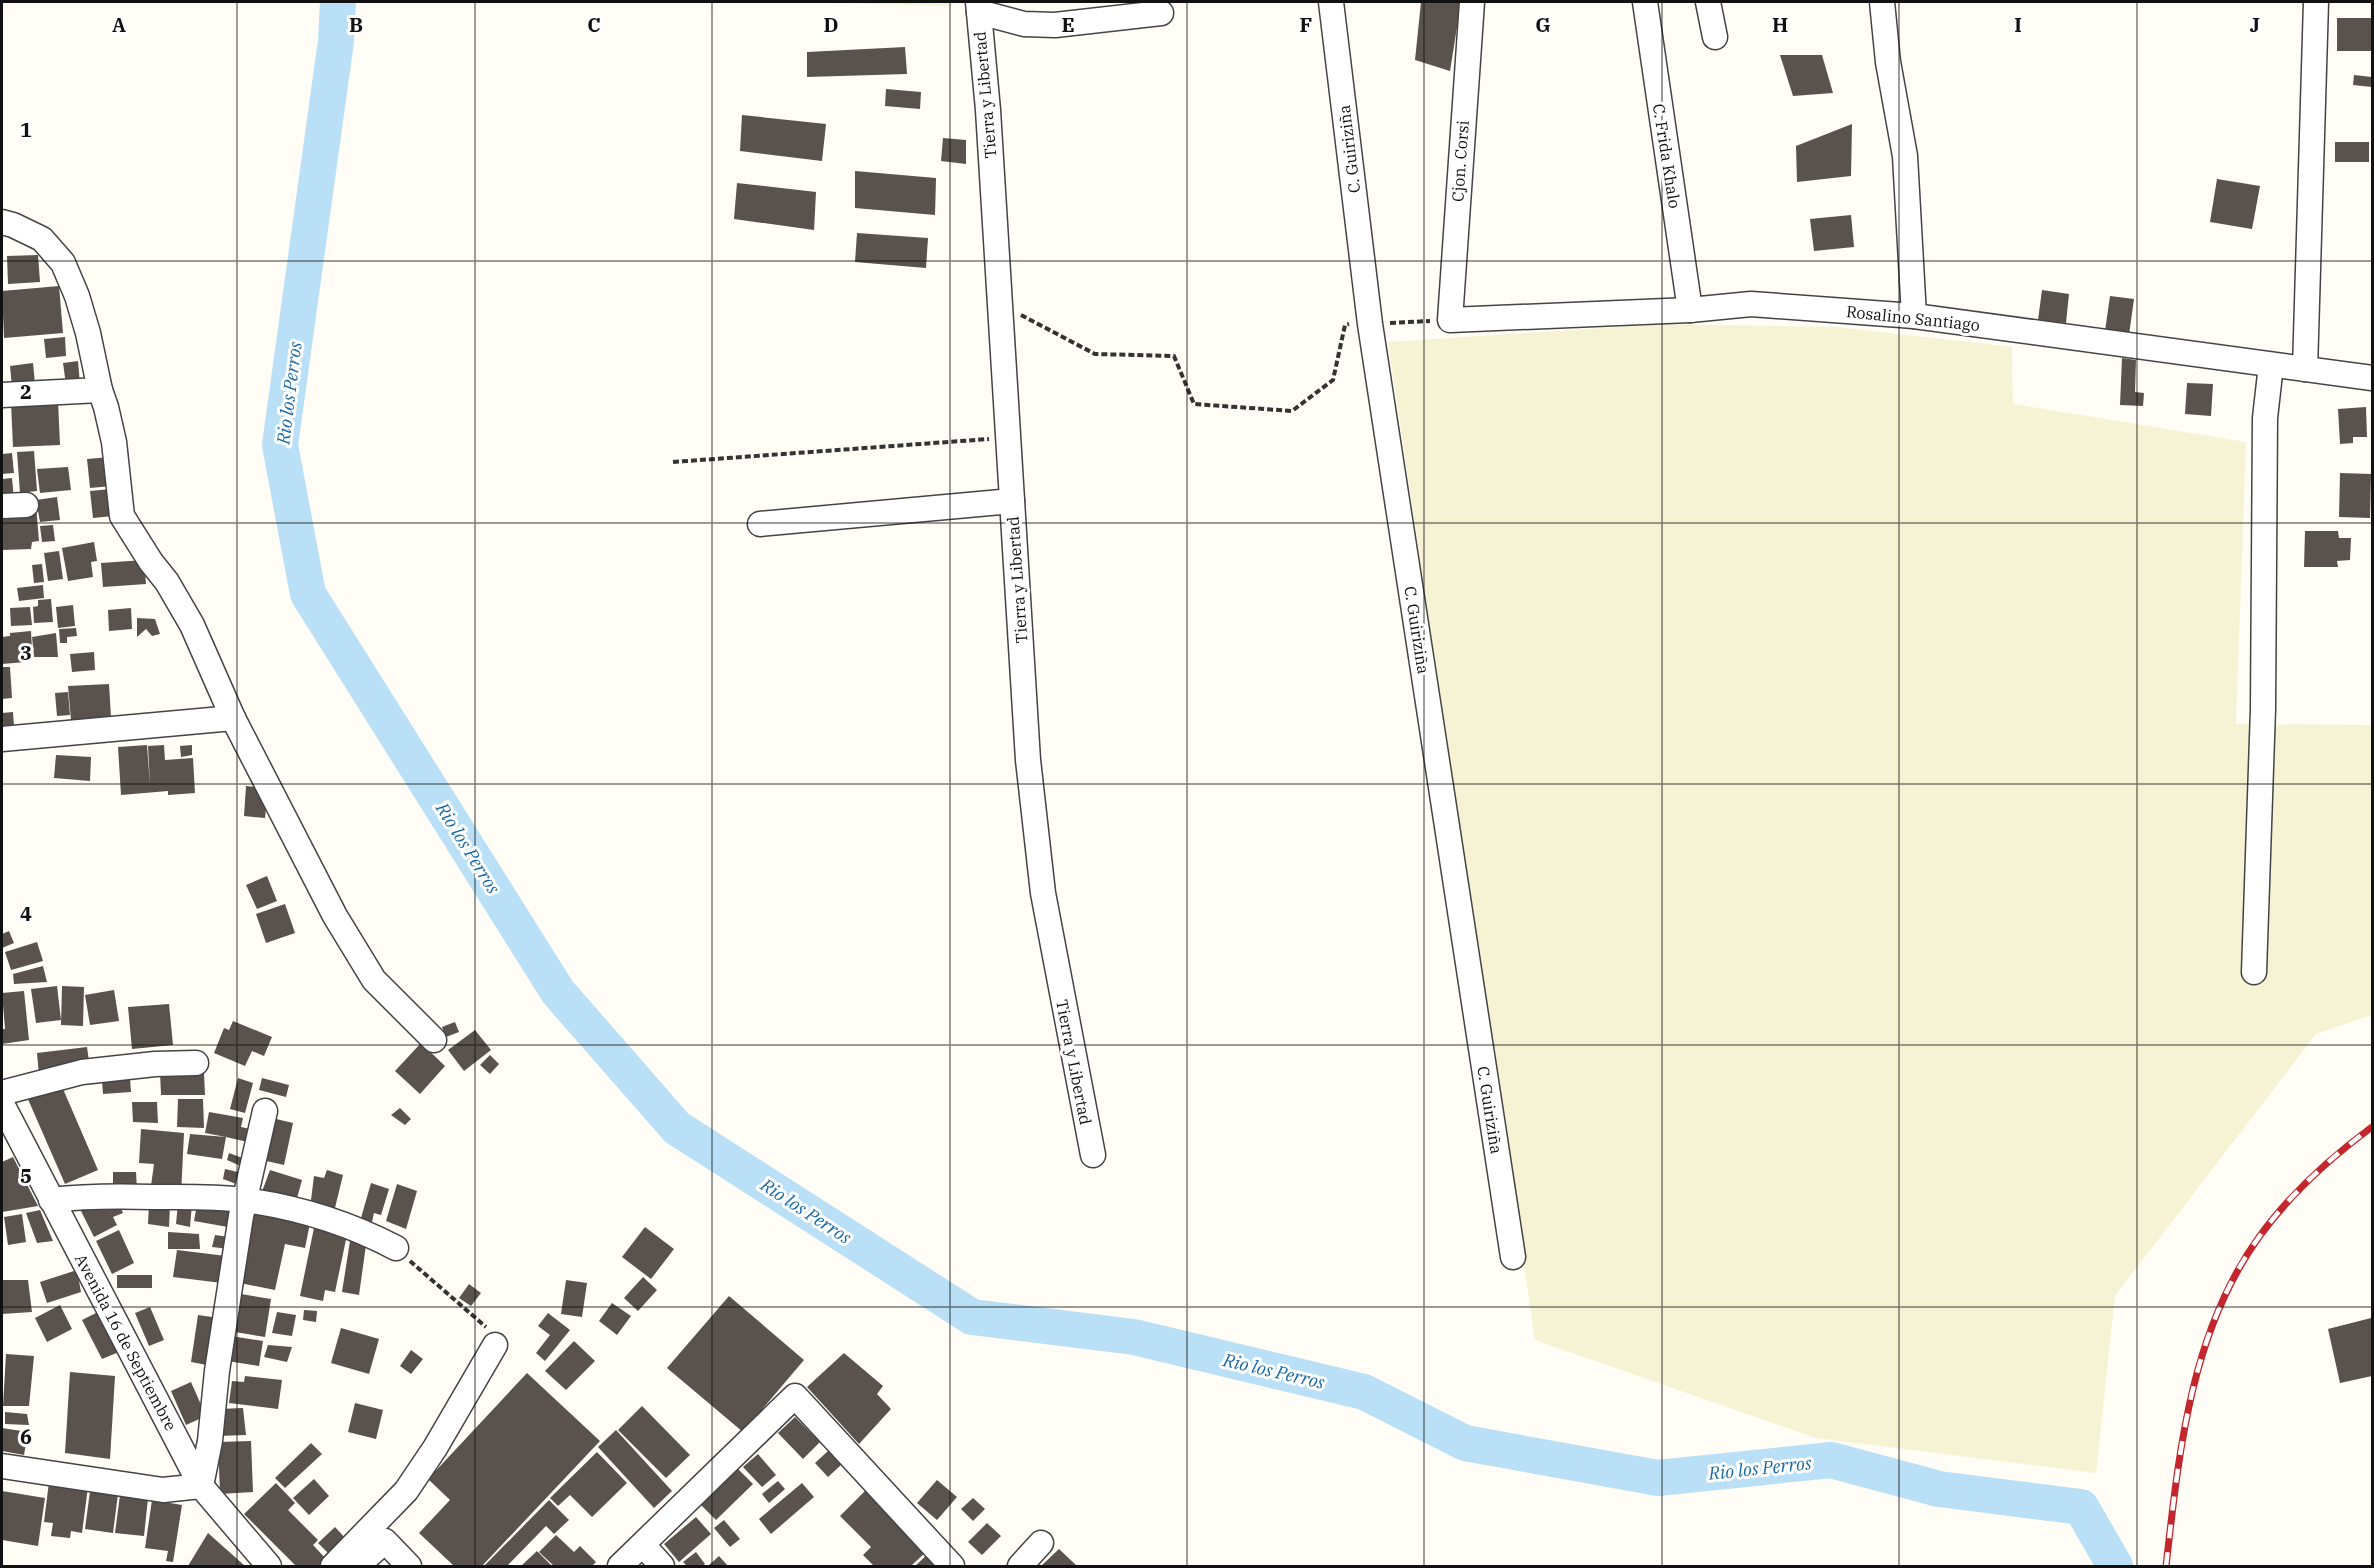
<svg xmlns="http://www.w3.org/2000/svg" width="2374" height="1568" font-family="'IBM Plex Serif',serif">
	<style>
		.farmland { fill: #f6f3d4 }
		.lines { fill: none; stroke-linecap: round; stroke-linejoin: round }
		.river { stroke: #b9e0f7; stroke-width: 36 }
		.building { fill: #5a524d }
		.minor-casing { stroke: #444; stroke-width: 27 }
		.path { stroke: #333; stroke-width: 4; stroke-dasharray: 6 3; stroke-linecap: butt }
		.minor { stroke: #fff; stroke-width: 24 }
		.rail-casing { stroke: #c4262e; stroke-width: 7 }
		.rail { stroke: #fff; stroke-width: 4.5; stroke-dasharray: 14; stroke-linecap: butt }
		.grid { fill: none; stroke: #111; stroke-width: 1.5; stroke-opacity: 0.55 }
		.labels { text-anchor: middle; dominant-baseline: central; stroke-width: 6; stroke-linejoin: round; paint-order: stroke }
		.street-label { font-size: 16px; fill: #111; stroke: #fff }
		.water-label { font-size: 18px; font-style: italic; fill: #1768a6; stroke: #fff }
		.grid-label { font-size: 20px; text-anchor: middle; font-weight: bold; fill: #111; stroke: #fff; stroke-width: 6; stroke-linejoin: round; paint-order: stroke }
	</style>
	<rect width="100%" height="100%" fill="#fffdf5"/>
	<g class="farmland">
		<polygon points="788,2 952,2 952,6"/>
		<polygon points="1665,324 1837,327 2012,347 2013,404 2246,442 2236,724 2372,725 2372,1015 2316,1034 2115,1296 2096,1473 1816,1438 1535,1340 1388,342"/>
	</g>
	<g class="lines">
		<polyline class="river" points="338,2 336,41 280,445 308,594 558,992 677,1128 972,1317 1134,1337 1364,1392 1465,1443 1658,1478 1831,1460 1939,1489 2081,1507 2115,1566"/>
	</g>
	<g class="building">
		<polygon points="1421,2 1461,2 1450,71 1415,60"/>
		<rect x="2337" y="18" width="35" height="33"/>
		<polygon points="905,47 907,74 807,77 807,52"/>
		<polygon points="1780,55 1822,55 1833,93 1793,96"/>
		<polygon points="2354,75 2372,77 2372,87 2353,85"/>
		<polygon points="886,89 921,92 920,109 885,106"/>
		<polygon points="742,115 826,124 822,161 740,151"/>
		<polygon points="1852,124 1851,176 1797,182 1796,146"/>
		<polygon points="943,138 966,140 966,164 941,161"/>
		<rect x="2335" y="142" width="34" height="20"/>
		<polygon points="855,171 936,178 935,215 855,208"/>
		<polygon points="2217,179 2260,186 2252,229 2210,222"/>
		<polygon points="737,183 816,192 814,230 734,219"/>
		<polygon points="1851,215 1854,247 1814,251 1810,219"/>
		<polygon points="857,233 928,238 926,268 855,262"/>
		<polygon points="38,255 40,282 8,284 7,256"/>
		<polygon points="59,286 63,333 4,338 2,291"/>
		<polygon points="2042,290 2069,294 2066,323 2038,320"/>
		<polygon points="2110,296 2134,299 2129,335 2105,331"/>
		<polygon points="65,337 66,356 46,358 44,339"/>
		<polygon points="2122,358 2136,360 2135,392 2144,393 2143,406 2120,405"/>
		<polygon points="78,361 80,384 66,385 63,363"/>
		<polygon points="33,363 35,384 12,387 10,366"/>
		<polygon points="2187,383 2213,384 2211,416 2185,414"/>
		<polygon points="58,401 60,445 13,447 11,403"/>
		<polygon points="2366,407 2367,437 2353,437 2353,443 2340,444 2338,409"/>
		<polygon points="34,451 37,491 20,493 17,452"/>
		<polygon points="12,453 14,473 2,474 2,454"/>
		<polygon points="110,457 112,486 90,488 87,459"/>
		<polygon points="68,467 71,490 40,493 37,469"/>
		<polygon points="2340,473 2371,474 2370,518 2339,517"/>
		<polygon points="12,478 14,500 2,501 2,479"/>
		<polygon points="111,489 113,516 93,518 90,491"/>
		<polygon points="57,497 60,520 40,522 36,500"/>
		<polygon points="36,505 39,541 32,542 31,549 2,550 2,514"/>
		<polygon points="53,525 55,541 42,542 40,526"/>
		<polygon points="2305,531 2338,531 2339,538 2351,538 2350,560 2337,561 2338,567 2304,567"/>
		<polygon points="94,542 97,561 91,562 93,577 68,581 62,548"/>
		<polygon points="59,551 63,579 48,581 44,553"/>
		<polygon points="144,560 146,584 103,587 101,563"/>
		<polygon points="42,564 44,582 34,583 32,565"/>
		<polygon points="43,585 44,598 19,601 17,588"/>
		<polygon points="51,599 53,622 34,623 33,607 38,606 38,600"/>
		<polygon points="73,605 75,626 58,628 56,607"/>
		<polygon points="30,607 32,625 11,626 10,608"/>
		<polygon points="131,608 132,629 109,631 108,610"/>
		<polygon points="137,618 155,619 160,634 152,636 146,629 137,637"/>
		<polygon points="76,628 77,636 67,637 67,643 60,643 59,629"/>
		<polygon points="31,631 32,649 25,649 26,662 2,664 2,637 10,636 10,633"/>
		<polygon points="56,633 58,657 34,657 32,637"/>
		<polygon points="94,652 95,670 72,672 70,654"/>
		<polygon points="2,667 10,667 12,698 2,699"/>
		<polygon points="109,684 111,717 71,720 68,686"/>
		<polygon points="68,692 70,715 57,716 55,693"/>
		<polygon points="13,712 14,726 2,727 2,713"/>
		<polygon points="147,745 150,785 148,746 164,745 165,760 193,758 195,793 168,795 168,791 121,795 118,747"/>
		<polygon points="192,745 192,755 181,757 180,746"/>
		<polygon points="56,755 91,757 90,781 54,778"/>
		<polygon points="246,786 268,788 265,818 244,816"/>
		<polygon points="267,876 277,901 257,909 246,885"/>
		<polygon points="285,904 295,933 266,943 256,914"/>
		<polygon points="9,931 14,943 2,948 2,934"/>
		<polygon points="37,942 43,961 11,970 5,952"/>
		<polygon points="43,966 47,982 14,984 13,974"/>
		<polygon points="57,986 61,1020 36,1023 31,989"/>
		<polygon points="62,986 84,987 83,1026 61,1025"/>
		<polygon points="114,990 119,1021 90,1025 85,995"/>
		<polygon points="24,991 29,1040 2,1044 2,1029 5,1029 2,993"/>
		<polygon points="169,1004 173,1045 132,1049 128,1007"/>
		<polygon points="233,1021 272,1037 264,1056 252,1051 245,1066 214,1053 224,1028 229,1030"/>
		<polygon points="455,1022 459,1032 446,1037 442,1027"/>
		<polygon points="475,1030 491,1050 464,1071 448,1050"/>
		<polygon points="421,1043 445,1066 420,1094 395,1071"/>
		<polygon points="87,1047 90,1069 39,1075 37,1053"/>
		<polygon points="490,1055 499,1064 490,1074 480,1065"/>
		<polygon points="160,1072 204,1073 205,1095 161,1095"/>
		<polygon points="130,1078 131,1092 103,1094 102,1081"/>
		<polygon points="238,1078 253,1083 245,1113 230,1109"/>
		<polygon points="262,1078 289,1085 286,1097 259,1090"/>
		<polygon points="60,1082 98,1170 65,1184 27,1097"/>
		<polygon points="178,1099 203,1099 204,1128 177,1127"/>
		<polygon points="132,1102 157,1102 158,1123 133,1122"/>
		<polygon points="400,1108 411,1119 405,1125 391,1115"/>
		<polygon points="209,1112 243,1118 241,1127 255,1130 252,1143 226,1137 222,1159 187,1154 190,1134 226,1137 205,1133"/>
		<polygon points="272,1118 293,1123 284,1165 262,1160"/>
		<polygon points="141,1129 184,1133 181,1195 150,1193 154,1164 139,1163"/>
		<polygon points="229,1153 248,1160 245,1168 227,1160"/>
		<polygon points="13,1157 38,1206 2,1212 2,1162"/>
		<polygon points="225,1169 242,1173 239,1185 223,1179"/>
		<polygon points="270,1170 302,1180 294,1209 260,1197"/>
		<polygon points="327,1170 343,1175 333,1216 310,1208 314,1176 324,1178"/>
		<polygon points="113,1172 136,1172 137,1190 113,1192"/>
		<polygon points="371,1183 389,1189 381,1215 374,1213 372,1222 361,1218"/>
		<polygon points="397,1184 417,1191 406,1229 386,1221"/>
		<polygon points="116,1197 123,1213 113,1217 117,1225 94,1237 79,1207"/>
		<polygon points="149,1203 170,1204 169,1227 148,1224"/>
		<polygon points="178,1203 192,1204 190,1227 176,1224"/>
		<polygon points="197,1205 230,1210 228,1227 194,1221"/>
		<polygon points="256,1207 310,1223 305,1248 285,1244 275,1290 240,1283"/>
		<polygon points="40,1210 53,1241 37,1243 26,1213"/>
		<polygon points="22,1214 26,1242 8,1245 4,1217"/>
		<polygon points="315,1223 348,1230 335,1292 325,1290 323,1301 300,1296"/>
		<polygon points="645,1227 674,1249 651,1279 622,1257"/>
		<polygon points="119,1230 134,1263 112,1274 96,1241"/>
		<polygon points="168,1232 199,1234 200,1249 168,1249"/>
		<polygon points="215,1235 229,1237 229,1249 212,1247"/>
		<polygon points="350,1241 366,1245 359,1295 342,1292"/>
		<polygon points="177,1250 226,1256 222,1283 173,1277"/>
		<polygon points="77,1270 81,1292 47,1303 40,1282"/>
		<rect x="117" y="1275" width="35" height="13"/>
		<polygon points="643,1277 657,1290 638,1311 624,1298"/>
		<polygon points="2,1280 28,1280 32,1312 2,1314"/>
		<polygon points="566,1280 587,1283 582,1317 561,1314"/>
		<polygon points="469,1284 481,1293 471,1306 459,1298"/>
		<polygon points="235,1293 271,1299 265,1337 229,1331"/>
		<polygon points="729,1296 804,1360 743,1432 667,1368"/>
		<polygon points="612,1303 631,1316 617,1335 599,1321"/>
		<polygon points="60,1305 72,1329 47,1342 35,1318"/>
		<polygon points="150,1307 164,1340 149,1346 135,1313"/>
		<polygon points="304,1310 317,1311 316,1322 303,1320"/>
		<polygon points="98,1312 119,1352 102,1359 82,1320"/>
		<polygon points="277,1312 296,1315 292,1336 272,1333"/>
		<polygon points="548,1313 570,1330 545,1361 536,1353 550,1335 538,1326"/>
		<polygon points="198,1315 219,1318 212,1366 191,1362"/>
		<polygon points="2371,1318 2372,1327 2372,1376 2340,1383 2328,1329"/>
		<polygon points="341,1328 379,1339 369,1374 331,1363"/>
		<polygon points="231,1336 263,1341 259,1366 227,1361"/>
		<polygon points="574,1341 595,1361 566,1390 545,1371"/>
		<polygon points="268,1345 292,1347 287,1362 264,1357"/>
		<polygon points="411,1350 423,1359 411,1374 400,1366"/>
		<polygon points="844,1353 883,1386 877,1394 891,1409 859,1444 807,1387"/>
		<polygon points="6,1354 34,1356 29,1406 3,1406"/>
		<polygon points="70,1372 115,1376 110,1459 65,1453"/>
		<polygon points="527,1373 600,1441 482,1566 454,1566 419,1533 450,1500 428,1479"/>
		<polygon points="245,1376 282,1380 278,1409 229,1403 232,1381 244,1382"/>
		<polygon points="191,1382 206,1416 186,1425 171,1391"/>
		<polygon points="355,1403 383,1410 376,1439 348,1432"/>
		<polygon points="642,1406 690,1455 666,1478 618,1430"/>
		<polygon points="243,1408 246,1435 218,1436 219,1409"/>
		<polygon points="5,1412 27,1414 29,1425 5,1424"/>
		<polygon points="795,1417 820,1442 803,1459 778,1433"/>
		<polygon points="2,1428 28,1432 24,1455 2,1451"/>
		<polygon points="616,1430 672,1491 654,1508 598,1447"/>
		<polygon points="251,1441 253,1492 220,1494 218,1442"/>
		<polygon points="311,1443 322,1454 285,1488 275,1478"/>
		<polygon points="828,1451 841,1465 828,1477 815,1463"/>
		<polygon points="597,1452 627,1483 592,1517 570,1495 558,1506 550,1498"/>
		<polygon points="758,1454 776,1475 762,1487 743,1467"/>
		<polygon points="738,1469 753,1484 716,1520 701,1505"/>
		<polygon points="314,1479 329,1496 309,1515 293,1498"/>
		<polygon points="937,1480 957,1497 937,1520 917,1503"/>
		<polygon points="778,1481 785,1489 769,1503 762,1494"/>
		<polygon points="49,1482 88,1487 82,1533 71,1531 70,1538 51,1536 53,1523 44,1522"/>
		<polygon points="276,1483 295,1503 288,1510 318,1540 313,1545 328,1561 322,1566 296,1566 244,1514"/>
		<polygon points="802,1483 814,1497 771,1534 759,1519"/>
		<polygon points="866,1490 928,1550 911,1566 874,1566 863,1555 871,1547 840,1516"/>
		<polygon points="2,1491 45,1498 38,1546 2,1540"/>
		<polygon points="90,1491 118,1494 113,1533 85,1529"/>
		<polygon points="120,1495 148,1498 144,1536 115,1533"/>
		<polygon points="973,1498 985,1509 973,1521 961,1509"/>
		<polygon points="152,1500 182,1505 173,1562 166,1561 168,1551 145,1548"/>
		<polygon points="549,1500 569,1520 554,1534 546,1526 507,1566 484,1566"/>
		<polygon points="696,1517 711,1534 679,1562 664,1544"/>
		<polygon points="724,1520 740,1539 730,1547 714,1528"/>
		<polygon points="987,1523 1001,1536 982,1555 968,1542"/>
		<polygon points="335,1527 347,1540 331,1556 318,1543"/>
		<polygon points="208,1533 245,1566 188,1566"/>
		<polygon points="556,1535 574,1552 580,1546 596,1562 592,1566 554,1566 539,1552"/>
		<polygon points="1059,1549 1077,1566 1041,1566"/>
		<polygon points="537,1551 552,1566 521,1566"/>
		<polygon points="696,1552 705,1564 702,1566 687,1566 683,1562"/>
		<polygon points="929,1553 942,1566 915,1566"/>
		<polygon points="719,1556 728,1566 708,1566"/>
	</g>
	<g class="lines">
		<g class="minor-casing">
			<g id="minor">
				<polyline points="978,2 988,110 1028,760 1043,893 1093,1155"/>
				<polyline points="1331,2 1370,324 1513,1257"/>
				<polyline points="1472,2 1450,320 1690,310 1751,304 1914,316 2372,378"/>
				<polyline points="1645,2 1690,310"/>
				<polyline points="1708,2 1715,37"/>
				<polyline points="1882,2 1888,62 1905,156 1914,316"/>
				<polyline points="979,12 1024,24 1055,25 1161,13"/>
				<polyline points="2,222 13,225 42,239 63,263 77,296 88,333 100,390 106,407 114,442 122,516 151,562 167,582 192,625 233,718 335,916 374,980 434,1040"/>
				<polyline points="2305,369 2316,2"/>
				<polyline points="2,395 100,390"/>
				<polyline points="2,506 26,505"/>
				<polyline points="760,524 1012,501"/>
				<polyline points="2,739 233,718"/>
				<polyline points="2254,972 2263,709 2265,418 2271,365"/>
				<polyline points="2,1093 82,1072 155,1064 196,1063"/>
				<polyline points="2,1104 201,1486 269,1566"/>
				<path d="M51,1200C85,1196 118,1196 152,1197C182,1197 213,1196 244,1200C296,1207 350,1224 396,1248"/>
				<polyline points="2,1466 163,1490 201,1486 210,1441 217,1371 241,1216 265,1111"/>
				<polyline points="643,1545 662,1566"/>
				<polyline points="333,1566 406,1491 435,1448 495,1345"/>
				<polyline points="357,1566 385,1541 409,1566"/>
				<polyline points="620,1566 795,1396 952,1566"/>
				<polyline points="1020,1566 1041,1543"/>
			</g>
		</g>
		<g class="path">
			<polyline points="1021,315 1095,354 1174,356 1194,404 1292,411 1333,380 1345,325 1349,324"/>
			<polyline points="1390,323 1430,321"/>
			<polyline points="673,462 989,439"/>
			<polyline points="410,1261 486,1327"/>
		</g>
		<use href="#minor" class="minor"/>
		<g class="rail-casing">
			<path id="rail" d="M2166,1566C2179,1453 2190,1333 2259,1237C2290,1194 2330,1158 2372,1127"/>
		</g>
		<use href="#rail" class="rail"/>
	</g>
	<path class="grid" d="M237,2V1566M475,2V1566M712,2V1566M950,2V1566M1187,2V1566M1424,2V1566M1662,2V1566M1899,2V1566M2137,2V1566M2,261H2372M2,523H2372M2,784H2372M2,1045H2372M2,1307H2372"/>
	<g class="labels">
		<g class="street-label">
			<text transform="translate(985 95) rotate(-95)">Tierra y Libertad</text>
			<text transform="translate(1349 149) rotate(-97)">C. Guiriziña</text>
			<text transform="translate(1667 156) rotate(81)">C. Frida Khalo</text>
			<text transform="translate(1460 161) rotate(-86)">Cjon. Corsi</text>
			<text transform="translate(1913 318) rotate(6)">Rosalino Santiago</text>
			<text transform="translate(1017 580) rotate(-94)">Tierra y Libertad</text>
			<text transform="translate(1417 630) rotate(81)">C. Guiriziña</text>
			<text transform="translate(1074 1062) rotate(79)">Tierra y Libertad</text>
			<text transform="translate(1490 1110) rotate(81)">C. Guiriziña</text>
			<text transform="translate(126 1342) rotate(62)">Avenida 16 de Septiembre</text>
		</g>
		<g class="water-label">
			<text transform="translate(289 393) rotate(-83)">Rio los Perros</text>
			<text transform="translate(468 848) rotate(58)">Rio los Perros</text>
			<text transform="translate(806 1211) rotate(33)">Rio los Perros</text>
			<text transform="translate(1274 1371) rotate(13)">Rio los Perros</text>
			<text transform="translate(1760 1468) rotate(-6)">Rio los Perros</text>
		</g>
	</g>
	<g class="grid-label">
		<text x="119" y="32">A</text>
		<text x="356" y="32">B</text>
		<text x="594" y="32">C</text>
		<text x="831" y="32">D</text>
		<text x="1068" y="32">E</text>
		<text x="1306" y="32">F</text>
		<text x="1543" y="32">G</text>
		<text x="1780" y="32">H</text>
		<text x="2018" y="32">I</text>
		<text x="2255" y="32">J</text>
		<text x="26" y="137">1</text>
		<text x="26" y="399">2</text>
		<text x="26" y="660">3</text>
		<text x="26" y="921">4</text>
		<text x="26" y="1183">5</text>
		<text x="26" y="1444">6</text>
	</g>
	<rect width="2374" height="1568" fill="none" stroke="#111111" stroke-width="6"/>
</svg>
